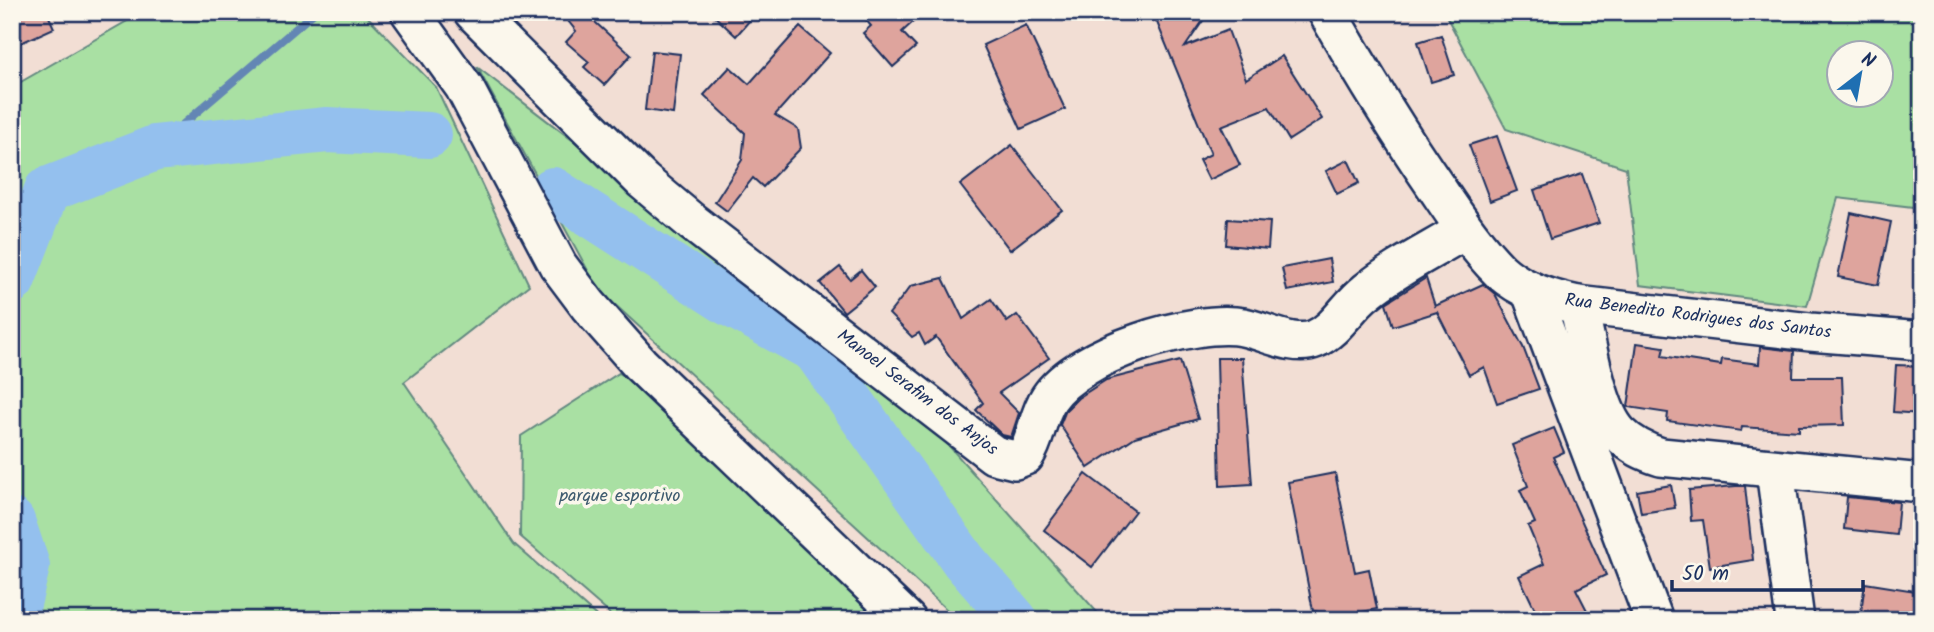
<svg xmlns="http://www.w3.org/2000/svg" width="1934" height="632" font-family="Kalam,sans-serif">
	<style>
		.green { fill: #a9e0a3; stroke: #628880; stroke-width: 2; fill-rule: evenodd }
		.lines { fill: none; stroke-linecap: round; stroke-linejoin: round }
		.stream { stroke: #6486b4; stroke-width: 8 }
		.river { stroke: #94c0ee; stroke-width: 46 }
		.building { fill: #dea49d; stroke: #1b2f5e; stroke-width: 2 }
		.minor-casing { stroke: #1b2f5e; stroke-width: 42 }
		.minor { stroke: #fbf7ec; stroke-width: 37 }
		.labels { text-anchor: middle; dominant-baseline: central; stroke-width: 7; stroke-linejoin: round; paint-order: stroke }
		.street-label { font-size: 18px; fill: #1b2f5e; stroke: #fbf7ec }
		.park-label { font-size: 18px; fill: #3e5b6f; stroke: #fbf7ec }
	</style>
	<rect width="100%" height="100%" fill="#f2ded4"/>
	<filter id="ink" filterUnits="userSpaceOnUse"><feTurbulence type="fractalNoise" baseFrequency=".0143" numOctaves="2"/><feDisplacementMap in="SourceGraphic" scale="14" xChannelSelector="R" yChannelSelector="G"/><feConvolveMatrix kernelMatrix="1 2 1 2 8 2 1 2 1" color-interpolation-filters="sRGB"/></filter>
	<g filter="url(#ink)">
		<g class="green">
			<polygon points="143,12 363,12 436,87 529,285 404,382 514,544 601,620 12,620 12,87"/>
			<path d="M1444,12H1922V208L1838,198L1807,306L1640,285L1626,168L1506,129ZM1882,52V94H1840V52Z"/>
			<polygon points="477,67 900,391 1104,620 958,620 598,289"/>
			<polygon points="619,373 646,389 885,620 612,620 609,613 520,536 521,436"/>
		</g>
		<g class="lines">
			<polyline class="stream" points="155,148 315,12"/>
			<g class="river">
				<polyline points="553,190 727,302 815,350 964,561 1015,620"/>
				<polyline points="12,281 47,190 155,148 327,130 429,135"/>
				<polyline points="12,521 27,566 14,620"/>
			</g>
		</g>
		<g class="building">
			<polygon points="12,12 47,12 54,28 12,47"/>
			<polygon points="561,12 584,12 631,55 604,85 584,67 589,62 566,42 576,31"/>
			<polygon points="710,12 757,12 736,36"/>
			<polygon points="859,12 924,12 902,32 916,47 893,67 863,33 871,26"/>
			<polygon points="1187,12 1209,12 1185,47 1228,30 1246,79 1282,56 1322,119 1289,140 1269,107 1221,126 1240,165 1209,180 1199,160 1211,154 1156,20"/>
			<polygon points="1026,25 1065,109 1021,129 983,45"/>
			<polygon points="800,27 830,53 775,115 798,129 801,148 763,187 753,178 727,211 715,202 742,160 745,133 704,95 730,67 749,84"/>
			<polygon points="1441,35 1454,75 1431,82 1418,42"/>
			<polygon points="652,51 680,54 673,114 645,110"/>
			<polygon points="1497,136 1517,191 1490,201 1469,145"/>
			<polygon points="1012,145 1062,210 1010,250 960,185"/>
			<polygon points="1348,160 1359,183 1337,194 1326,171"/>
			<polygon points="1582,174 1599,223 1550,239 1534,190"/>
			<polygon points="1851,213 1891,222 1878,285 1838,277"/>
			<polygon points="1228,219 1270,222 1268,249 1226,245"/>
			<polygon points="1329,259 1333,282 1287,291 1282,268"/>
			<polygon points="840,267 850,279 861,270 875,287 844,312 820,283"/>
			<polygon points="943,278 963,319 991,299 1007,322 1017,315 1049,358 999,393 1019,413 1011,437 1002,435 976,410 983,403 936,337 925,345 919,333 912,337 889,314 911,286"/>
			<polygon points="1426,278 1435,306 1483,284 1495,294 1523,347 1539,389 1497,403 1484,367 1469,375 1437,312 1393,326 1386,303"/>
			<polygon points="1637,343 1664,347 1662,356 1721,365 1722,359 1759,364 1760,347 1794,351 1793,377 1842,377 1844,425 1799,426 1799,431 1742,427 1741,431 1667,421 1668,413 1628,407"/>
			<polygon points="1217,358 1242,358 1252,484 1220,486"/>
			<polygon points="1180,361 1198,419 1135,437 1088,468 1060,425 1066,410 1078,398 1106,380"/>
			<polygon points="1896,365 1922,366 1922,414 1893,412"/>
			<polygon points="1554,428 1564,452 1553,457 1606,575 1576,589 1592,620 1540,620 1519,576 1544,564 1528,526 1535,523 1520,490 1528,486 1512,445"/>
			<polygon points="1335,473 1355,572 1369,569 1377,609 1342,616 1313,611 1288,482"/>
			<polygon points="1086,474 1135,511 1092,567 1044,530"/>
			<polygon points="1671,485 1675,508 1641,513 1637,491"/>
			<polygon points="1736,486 1745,486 1753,560 1710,567 1703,520 1691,521 1689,490"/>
			<polygon points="1847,497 1899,502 1896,535 1844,529"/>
			<polygon points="1865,583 1922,592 1922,620 1861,612"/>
		</g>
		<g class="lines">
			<g class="minor-casing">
				<g id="minor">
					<polyline points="410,12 464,87 558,265 588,305 640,364 907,620"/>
					<path d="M473,12L643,181L692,222L994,455L1015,460L1025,456C1037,438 1037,416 1049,398C1078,354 1193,318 1243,327C1265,331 1294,348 1315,339C1336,330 1348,306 1366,292C1395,268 1433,250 1465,230"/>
					<path d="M1327,12C1362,73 1398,132 1438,190C1457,218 1476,247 1500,271C1522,291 1550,299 1578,305L1810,332L1922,341"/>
					<polyline points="1530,290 1654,620"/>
					<path d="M1578,305C1587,338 1596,409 1619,433C1632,446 1645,452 1661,457L1922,483"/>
					<polyline points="1775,470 1795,620"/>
				</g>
			</g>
			<use href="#minor" class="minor"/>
		</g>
	</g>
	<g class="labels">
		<g class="street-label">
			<text transform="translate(1698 317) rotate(7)">Rua Benedito Rodrigues dos Santos</text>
			<text transform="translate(917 393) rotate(37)">Manoel Serafim dos Anjos</text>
		</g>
		<g class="park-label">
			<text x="620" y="496">parque esportivo</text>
		</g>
	</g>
	<rect width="1934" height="632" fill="none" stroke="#fbf7ec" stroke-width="42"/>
	<rect x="21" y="21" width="1892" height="590" fill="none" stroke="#1b2f5e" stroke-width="2.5" filter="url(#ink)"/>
	<g transform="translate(1860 74) rotate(31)"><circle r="33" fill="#fbf7ec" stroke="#a1a7b3" stroke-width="2"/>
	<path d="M0-5L12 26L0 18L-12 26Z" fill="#1f6fb2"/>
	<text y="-10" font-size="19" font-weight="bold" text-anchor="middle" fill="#1b2f5e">N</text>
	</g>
	<path d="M1672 580v10h191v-10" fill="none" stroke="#1b2f5e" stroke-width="3.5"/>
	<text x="1682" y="580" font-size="21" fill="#1b2f5e" stroke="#fbf7ec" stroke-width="5" paint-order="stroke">50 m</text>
</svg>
